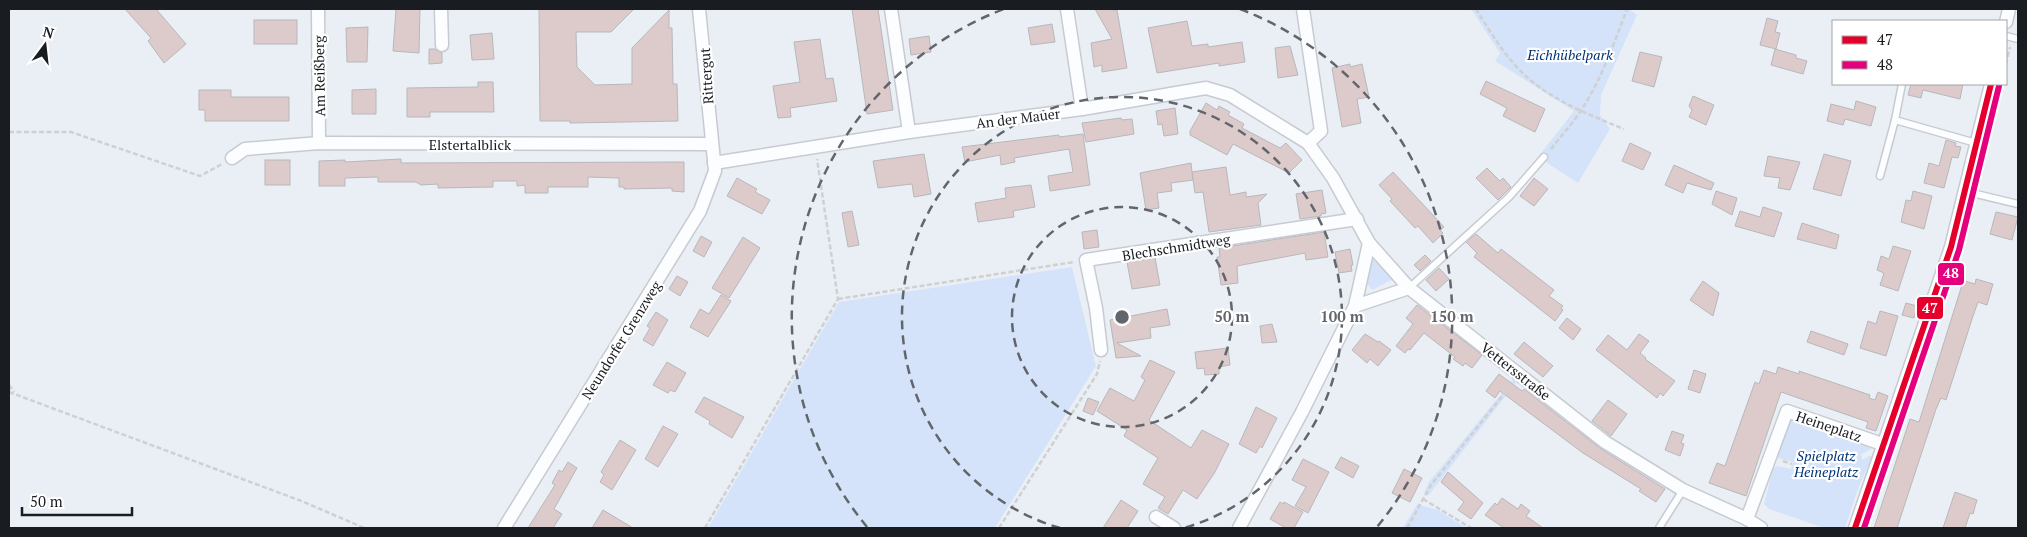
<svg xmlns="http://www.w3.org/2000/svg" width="2027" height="537" font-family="'PT Serif',serif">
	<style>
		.green { fill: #d4e3f9 }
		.building { fill: #ddcbcb; stroke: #b8b7ba }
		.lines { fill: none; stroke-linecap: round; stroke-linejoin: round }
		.lane-casing { stroke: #c7cbd1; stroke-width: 9 }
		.street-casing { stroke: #c7cbd1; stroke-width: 15 }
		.path { stroke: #cfd0d2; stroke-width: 2.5; stroke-dasharray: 5 2.5; stroke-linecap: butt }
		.lane { stroke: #fcfdfe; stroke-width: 6 }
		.street { stroke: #fcfdfe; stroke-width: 12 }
		.bus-1-casing { stroke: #fff; stroke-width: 10 }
		.bus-2-casing { stroke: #fff; stroke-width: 10 }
		.bus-1 { stroke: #e4002b; stroke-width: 6 }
		.bus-2 { stroke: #e5007d; stroke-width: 6 }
		.ring { fill: none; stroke: #62666c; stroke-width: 2.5; stroke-dasharray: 9 6 }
		.labels { text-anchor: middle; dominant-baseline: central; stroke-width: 4.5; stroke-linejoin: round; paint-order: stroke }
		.park-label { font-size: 14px; font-style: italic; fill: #013377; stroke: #fff }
		.street-label { font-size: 14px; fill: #191c21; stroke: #fff }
		.centre { fill: #62666c; stroke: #fff; stroke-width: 2.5 }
		.ring-label { font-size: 15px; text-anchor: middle; font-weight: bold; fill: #62666c; stroke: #fff; stroke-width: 4.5; stroke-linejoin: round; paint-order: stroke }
		.line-badge { stroke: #fff; stroke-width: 2 }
		.badge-label { font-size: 14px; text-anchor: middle; font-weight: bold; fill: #fff }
	</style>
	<rect width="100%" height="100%" fill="#eaeff6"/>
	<g class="green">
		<polygon points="1471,9 1629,9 1637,15 1601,95 1600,115 1610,129 1578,183 1538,157 1574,111 1495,61 1500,53"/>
		<polygon points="1374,259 1378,259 1393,275 1393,279 1372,290 1366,282 1370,261"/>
		<polygon points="1072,267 1096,366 995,528 708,528 839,302"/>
		<polygon points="1515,377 1518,380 1428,496 1424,493 1429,482"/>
		<polygon points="1792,420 1800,421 1871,445 1873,448 1860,455 1862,456 1862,460 1869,456 1873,456 1859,486 1845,528 1824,528 1769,509 1764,504 1773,468 1778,466 1791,469 1793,462 1778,458 1775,454 1787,422"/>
		<polygon points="1418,503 1423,506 1438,510 1466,528 1403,528"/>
	</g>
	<g class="building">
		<polygon points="125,9 156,9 186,44 164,63 148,41 151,38"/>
		<polygon points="396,9 420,9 419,53 393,51"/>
		<polygon points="539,9 634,9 611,32 576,32 577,67 595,85 632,84 632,48 669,10 669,28 672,28 673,84 677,84 678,121 570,123 570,121 540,121"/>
		<polygon points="852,9 878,9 893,110 867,114"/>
		<polygon points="1095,9 1117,10 1127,68 1102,72 1102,65 1094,67 1091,43 1112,39"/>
		<polygon points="1767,18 1778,21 1775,32 1780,33 1776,49 1760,45"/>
		<rect x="254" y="20" width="43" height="24"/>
		<polygon points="1187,21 1192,46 1208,44 1208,47 1242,42 1245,62 1219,66 1219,63 1157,73 1148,28"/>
		<polygon points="1052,24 1055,42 1031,45 1028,28"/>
		<polygon points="368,27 367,62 347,62 346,28"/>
		<polygon points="492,33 494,59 472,60 470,35"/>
		<polygon points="929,36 931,52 911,55 909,39"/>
		<polygon points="820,39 826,79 833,78 837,101 790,108 791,117 778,118 773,86 800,82 794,42"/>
		<polygon points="1290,46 1298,75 1278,78 1275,48"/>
		<polygon points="429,49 435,49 442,53 442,63 429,64"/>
		<polygon points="1775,49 1796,55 1796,58 1807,61 1803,74 1771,65"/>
		<polygon points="1640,52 1662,57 1654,87 1632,81"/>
		<polygon points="1350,64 1350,67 1362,64 1369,97 1357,99 1361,123 1342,127 1332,68"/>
		<polygon points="1486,81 1545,109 1535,132 1503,116 1507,108 1480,94"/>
		<polygon points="478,82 493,82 494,112 430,112 430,117 407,117 407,88 478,87"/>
		<polygon points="1911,84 1963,84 1960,99 1923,90 1921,98 1908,95"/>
		<polygon points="376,89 376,114 352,114 352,90"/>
		<polygon points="199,90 231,90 231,97 289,97 289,121 205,121 205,110 199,110"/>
		<polygon points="1693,96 1714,105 1706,125 1689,117 1692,110 1689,106"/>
		<polygon points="1856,101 1876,107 1871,126 1845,119 1843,125 1827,121 1831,104 1854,110"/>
		<polygon points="1206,103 1217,110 1219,106 1230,112 1228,115 1244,124 1242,128 1280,148 1286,143 1302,160 1289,173 1233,144 1227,155 1190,135 1190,131"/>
		<polygon points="1175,108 1178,134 1164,136 1162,124 1158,125 1156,111"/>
		<polygon points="1121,118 1122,120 1132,119 1134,134 1086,142 1082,123"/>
		<polygon points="1083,134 1090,185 1050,191 1048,176 1073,172 1069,149 1014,158 1015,162 1001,165 1000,155 965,162 962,147 1059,135 1059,137"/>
		<polygon points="1946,140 1956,143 1955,146 1961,147 1958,158 1952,157 1944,188 1924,183 1929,163 1939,166"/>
		<polygon points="1630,143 1651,153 1643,170 1622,161"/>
		<polygon points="924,154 931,194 914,197 912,184 878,188 873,161"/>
		<polygon points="1824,154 1851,161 1841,196 1813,189"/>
		<polygon points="1768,156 1800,162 1790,190 1778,188 1780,178 1764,176"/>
		<polygon points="401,159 401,163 684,162 684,192 672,191 672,188 624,189 624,187 619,187 619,178 588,177 588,187 548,187 548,193 525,193 525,185 517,186 517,181 493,181 493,187 438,188 438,184 421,185 416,182 378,182 378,177 345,178 345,186 319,186 319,161 345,160 345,162"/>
		<rect x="265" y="160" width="25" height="25"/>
		<polygon points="1191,163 1193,180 1171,183 1172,191 1157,193 1159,208 1146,210 1140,173"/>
		<polygon points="1674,165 1714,183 1711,190 1687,183 1683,193 1665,185"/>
		<polygon points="1226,167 1230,195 1246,192 1246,197 1267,194 1258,203 1261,225 1209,232 1203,192 1195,193 1192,172"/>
		<polygon points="1487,168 1500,181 1503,178 1511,187 1498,200 1476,178"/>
		<polygon points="1393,172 1444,227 1440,230 1443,233 1433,243 1418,226 1415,228 1390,201 1392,199 1379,185"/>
		<polygon points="737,178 757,189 755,192 770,200 762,214 727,196"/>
		<polygon points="1534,178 1548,189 1534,206 1520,196"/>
		<polygon points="1031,185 1035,207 1013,211 1014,217 978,222 975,203 1006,198 1005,188"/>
		<polygon points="1322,190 1326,213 1321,214 1321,216 1300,219 1296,194"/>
		<polygon points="1716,191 1737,198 1732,215 1712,204"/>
		<polygon points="1913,191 1932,196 1924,229 1901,222 1906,200 1911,201"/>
		<polygon points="1763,207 1782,213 1774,237 1735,226 1740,211 1760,217"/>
		<polygon points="852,211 859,245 848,247 842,213"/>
		<polygon points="1996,212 2018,217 2012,240 1990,234"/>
		<polygon points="1802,223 1839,235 1836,249 1797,239"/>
		<polygon points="1097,230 1099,247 1084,249 1082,232"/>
		<polygon points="1324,232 1328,257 1306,260 1305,253 1237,266 1238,283 1221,285 1217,257 1220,257 1219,248"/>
		<polygon points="1476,234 1498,253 1501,249 1554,290 1549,296 1563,306 1561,308 1563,310 1555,321 1474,257 1477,253 1466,242"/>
		<polygon points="701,236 712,242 704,257 693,251"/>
		<polygon points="743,237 760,248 729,298 712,288"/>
		<polygon points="1893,246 1911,251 1898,291 1880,285 1884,273 1877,270 1881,256 1889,259"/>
		<polygon points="1350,249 1353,265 1351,265 1352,271 1339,273 1335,252"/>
		<polygon points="1425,255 1431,261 1420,271 1414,265"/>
		<polygon points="1155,258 1160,285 1132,289 1127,262"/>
		<polygon points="1439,268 1449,279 1436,291 1426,280"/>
		<polygon points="677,276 688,282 680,296 669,289"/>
		<polygon points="1976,279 1993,284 1987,305 1978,302 1973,316 1946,400 1941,398 1936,409 1897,528 1874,528 1910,419 1919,422 1962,285 1965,281 1975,284"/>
		<polygon points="1703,281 1719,293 1713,316 1690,300"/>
		<polygon points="721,295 731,301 708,337 690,327 700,309 709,314"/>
		<polygon points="1906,303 1917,306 1914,318 1902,315"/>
		<polygon points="1417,305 1482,355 1472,368 1465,363 1463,366 1453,359 1455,357 1424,333 1410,350 1408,349 1405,353 1396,346 1413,324 1406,318"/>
		<polygon points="1167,309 1170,325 1150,328 1151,338 1117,343 1141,356 1116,358 1110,320"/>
		<polygon points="1880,311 1898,316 1886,356 1860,348 1868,321 1876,324"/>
		<polygon points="656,312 668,320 653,346 643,340 650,328 647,326"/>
		<polygon points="1567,318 1581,329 1573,340 1559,328"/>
		<polygon points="1272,324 1277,342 1262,343 1260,326"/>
		<polygon points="1811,331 1848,344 1844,355 1807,342"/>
		<polygon points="1365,334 1378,342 1379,341 1391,350 1378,366 1370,359 1367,363 1352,350"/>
		<polygon points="1639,334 1649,341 1640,353 1646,358 1645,359 1675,381 1663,396 1660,393 1657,398 1596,350 1608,335 1627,350"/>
		<polygon points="1524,342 1553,366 1543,377 1514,354"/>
		<polygon points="1228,348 1230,365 1219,367 1219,374 1205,375 1204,368 1197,369 1195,352"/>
		<polygon points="1150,360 1175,372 1149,420 1191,448 1202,430 1229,444 1215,472 1197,499 1183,490 1168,514 1158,508 1165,497 1143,484 1158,458 1124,436 1127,430 1097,411 1110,388 1134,401 1145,380 1141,377"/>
		<polygon points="667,362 686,373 675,392 670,390 668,393 653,385"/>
		<polygon points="1778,367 1799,374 1799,371 1870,395 1869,398 1875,400 1878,392 1888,396 1876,431 1866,428 1868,422 1781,392 1746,496 1709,483 1717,463 1725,466 1755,382 1759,384 1764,370 1776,374"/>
		<polygon points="1694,370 1706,374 1700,393 1688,389"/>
		<polygon points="1499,374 1522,391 1524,389 1601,449 1665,489 1656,502 1639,491 1641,489 1583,453 1500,391 1495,398 1486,391"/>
		<polygon points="704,397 744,417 732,438 709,424 710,421 695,412"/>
		<polygon points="1088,398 1099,402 1093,415 1083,411"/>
		<polygon points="1608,400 1627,414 1611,436 1592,421"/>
		<polygon points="1256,407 1277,418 1262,448 1260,446 1256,453 1239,444"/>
		<polygon points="663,426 678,434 658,467 645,459"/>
		<polygon points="1672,431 1684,435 1681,443 1684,444 1680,456 1665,450"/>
		<polygon points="620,440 636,450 612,490 600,482 604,475 601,472"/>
		<polygon points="1341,457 1359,466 1353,478 1335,468"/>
		<polygon points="1303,459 1329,472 1308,513 1295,506 1306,487 1292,480"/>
		<polygon points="568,462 577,468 554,509 562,514 553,528 528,528 555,485 552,483 559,470 562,472"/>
		<polygon points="1404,469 1422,478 1410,502 1392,493"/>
		<polygon points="1448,472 1483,503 1471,519 1458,510 1464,502 1441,482"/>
		<polygon points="1955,492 1977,500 1973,514 1970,513 1965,528 1943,528"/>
		<polygon points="1502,498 1518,509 1521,504 1530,511 1526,516 1543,528 1504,528 1485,515 1495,503 1497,505"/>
		<polygon points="1121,500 1138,511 1127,528 1103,528"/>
		<polygon points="1280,502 1283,504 1284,502 1303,512 1294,528 1286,528 1270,519"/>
		<polygon points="603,510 633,528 592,528"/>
	</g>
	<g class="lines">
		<g class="lane-casing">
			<g id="lane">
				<polyline points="2006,36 2018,39"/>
				<polyline points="1902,84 1895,120 1976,143"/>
				<polyline points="1880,176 1895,120"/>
				<polyline points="1964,191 2018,204"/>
				<polyline points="1409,288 1509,197 1544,157"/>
				<polyline points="1659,528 1683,490"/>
			</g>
		</g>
		<g class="street-casing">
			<g id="street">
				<polyline points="318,9 319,143"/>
				<polyline points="441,9 442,45"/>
				<polyline points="891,9 909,132"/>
				<polyline points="1067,9 1082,109"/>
				<polyline points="1303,9 1321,131 1308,143 1333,178 1369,243 1409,288 1605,442 1683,490 1747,519 1761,528"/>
				<polyline points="2006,22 2009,9"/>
				<polyline points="232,158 245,149 319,143 711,144"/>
				<polyline points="714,163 909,132 1082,109 1206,88 1230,95 1308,143"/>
				<polyline points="1355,306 1409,288"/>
				<polyline points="1101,350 1096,308 1086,260 1357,219"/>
				<polyline points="1156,517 1174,528"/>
				<polyline points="1747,519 1787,411 1885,445"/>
				<polyline points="504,528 700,211 715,171 699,9"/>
				<polyline points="1239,528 1302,412 1355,306 1369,243"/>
				<polyline points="1855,528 1951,247 1991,84"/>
			</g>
		</g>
		<g class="path">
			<path d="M1476,9C1491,33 1507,60 1529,79C1556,102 1592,116 1624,129"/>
			<polyline points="2006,64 2010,47"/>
			<polyline points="9,132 71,132 200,176 222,164"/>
			<path d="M1551,149C1561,136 1573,123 1582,109C1602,78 1614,43 1627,9"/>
			<polyline points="838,299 1074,262"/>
			<polyline points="9,385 14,392"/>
			<polyline points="9,392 304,502 364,528"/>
			<polyline points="1783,461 1792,464"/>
			<polyline points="1423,499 1471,528"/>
			<polyline points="705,528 838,299 817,159"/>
			<polyline points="999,528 1097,374 1100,361"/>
			<polyline points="1407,528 1431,485 1512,384"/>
		</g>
		<use href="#lane" class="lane"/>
		<use href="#street" class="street"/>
		<g class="bus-1-casing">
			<polyline id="bus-1" points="1855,528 1951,247 1991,84"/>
		</g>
		<g class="bus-2-casing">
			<polyline id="bus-2" points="1864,528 1959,250 1999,86"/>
		</g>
		<use href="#bus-1" class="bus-1"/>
		<use href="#bus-2" class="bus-2"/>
	</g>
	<g class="ring">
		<circle cx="1122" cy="317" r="110"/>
		<path d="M1060 528A220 220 0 1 1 1184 528"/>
		<path d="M867 527A330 330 0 0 1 1004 9M1240 9A330 330 0 0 1 1377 527"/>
	</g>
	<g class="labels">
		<g class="park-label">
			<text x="1570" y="54">Eichhübelpark</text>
			<text x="1826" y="455">Spielplatz<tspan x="1826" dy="16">Heineplatz</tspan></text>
		</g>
		<g class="street-label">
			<text transform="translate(319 76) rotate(-91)">Am Reißberg</text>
			<text transform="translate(706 76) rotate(-94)">Rittergut</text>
			<text transform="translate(1018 118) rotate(-7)">An der Mauer</text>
			<text x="470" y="144">Elstertalblick</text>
			<text transform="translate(1176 247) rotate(-9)">Blechschmidtweg</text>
			<text transform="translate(621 340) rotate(-58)">Neundorfer Grenzweg</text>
			<text transform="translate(1516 371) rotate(38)">Vettersstraße</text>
			<text transform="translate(1829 426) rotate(19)">Heineplatz</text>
		</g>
	</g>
	<circle cx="1122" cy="317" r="8" class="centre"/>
	<g class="ring-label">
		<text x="1232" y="322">50 m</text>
		<text x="1342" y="322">100 m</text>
		<text x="1452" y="322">150 m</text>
	</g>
	<g class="line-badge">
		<rect x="1937" y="262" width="28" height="24" rx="5" fill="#e5007d"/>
		<rect x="1916" y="296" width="28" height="24" rx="5" fill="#e4002b"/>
	</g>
	<g class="badge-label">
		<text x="1951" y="278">48</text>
		<text x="1930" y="313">47</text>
	</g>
	<rect width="2027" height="537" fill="none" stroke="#191c21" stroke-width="20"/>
	<rect x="1832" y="20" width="175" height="65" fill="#ffffff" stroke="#a3a4a6"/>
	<rect x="1842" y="36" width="25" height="8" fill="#e4002b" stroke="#a3a4a6"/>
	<text x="1877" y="45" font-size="15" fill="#191c21">47</text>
	<rect x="1842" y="61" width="25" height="8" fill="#e5007d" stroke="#a3a4a6"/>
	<text x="1877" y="70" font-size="15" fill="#191c21">48</text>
	<g transform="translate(45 45) rotate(15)" stroke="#ffffff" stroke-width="4" paint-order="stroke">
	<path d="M0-4L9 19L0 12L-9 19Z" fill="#191c21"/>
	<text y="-8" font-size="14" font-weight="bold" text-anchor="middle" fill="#191c21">N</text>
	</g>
	<path d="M22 507v8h110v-8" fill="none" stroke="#191c21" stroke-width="2.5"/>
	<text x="30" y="507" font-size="15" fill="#191c21" stroke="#ffffff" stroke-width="4" paint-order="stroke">50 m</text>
</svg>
